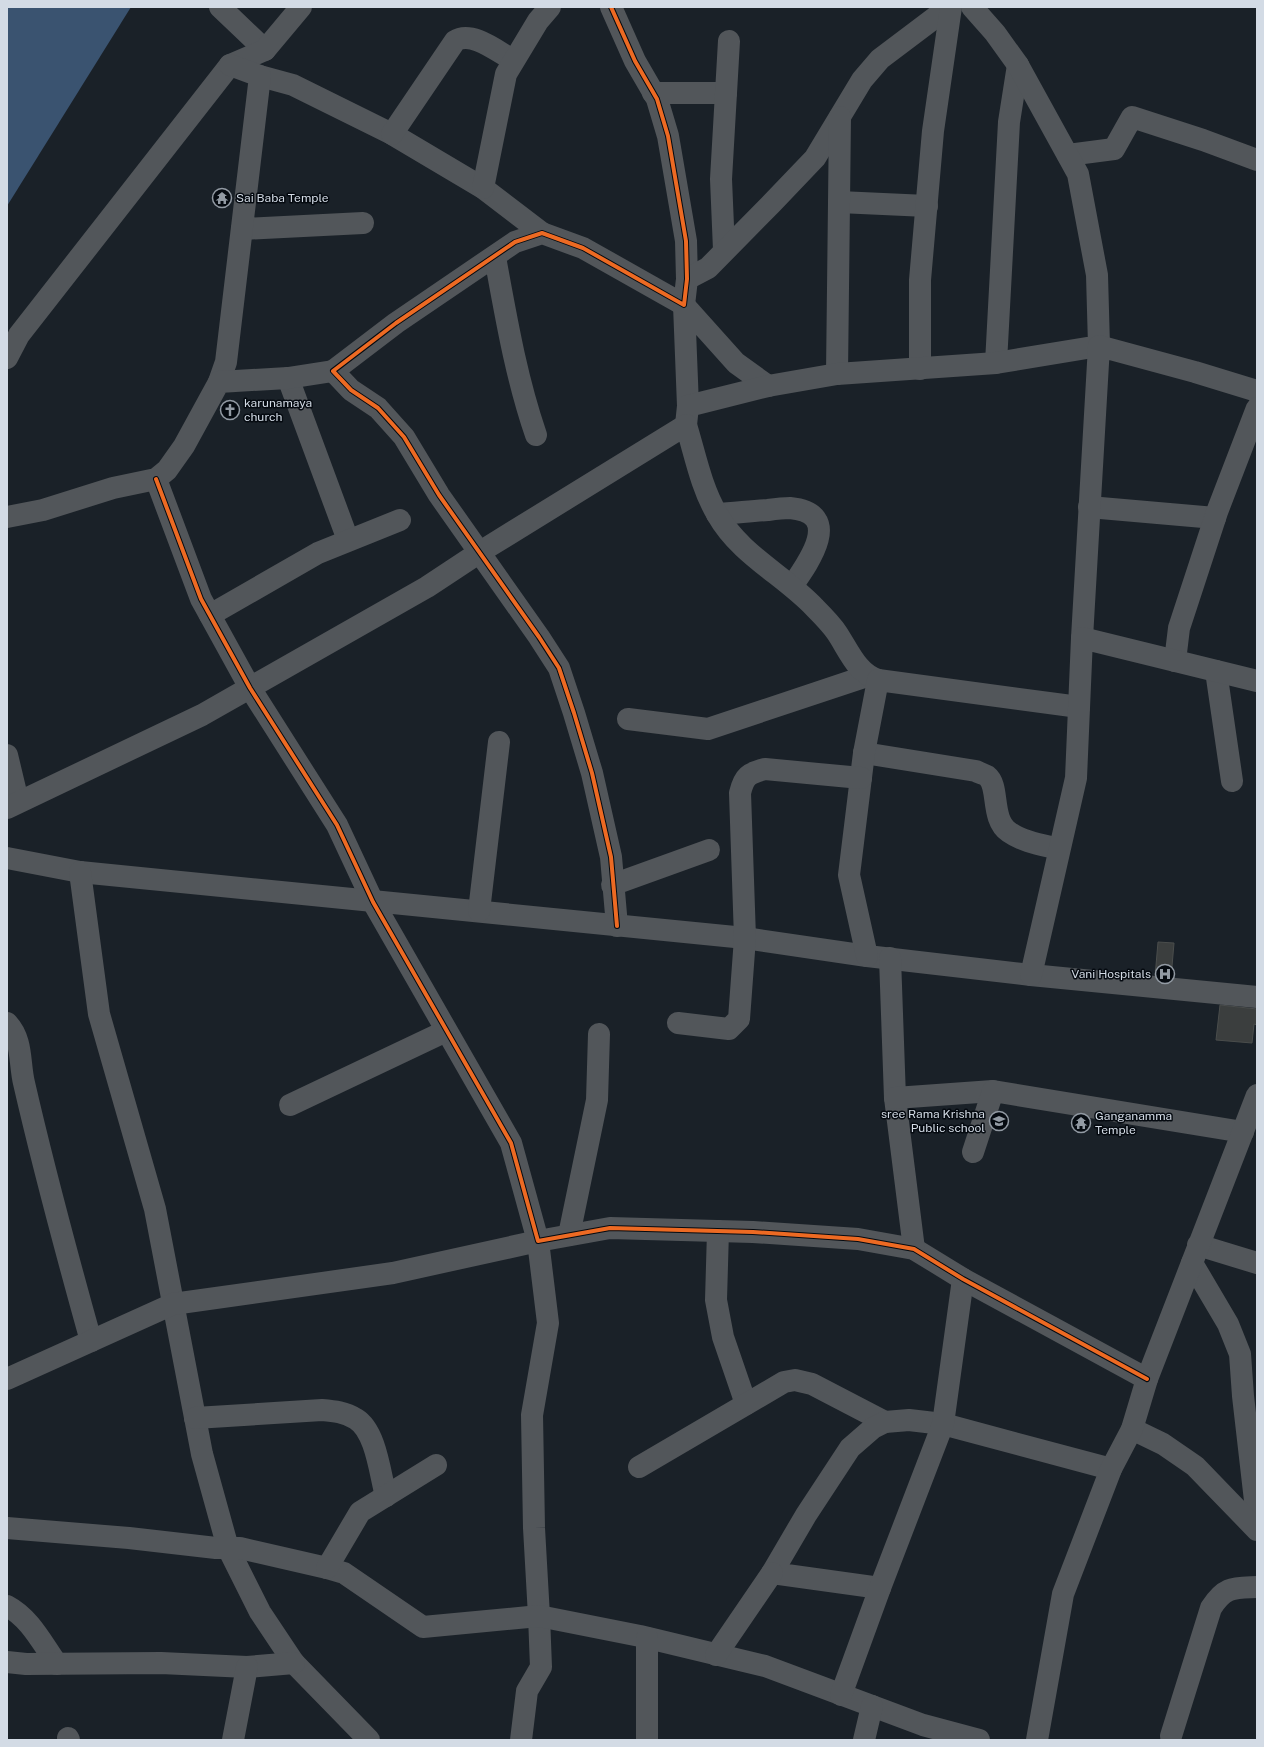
<svg xmlns="http://www.w3.org/2000/svg" width="1264" height="1747" font-family="'Public Sans',sans-serif">
	<style>
		.water { fill: #3a5370 }
		.building { fill: #3b3e3e; stroke: #4a4d4c }
		.lines { fill: none; stroke-linecap: round; stroke-linejoin: round }
		.minor { stroke: #52565a; stroke-width: 22 }
		.cycleway-casing { stroke: #050a10; stroke-width: 6 }
		.cycleway { stroke: #ed6a23; stroke-width: 4 }
		.labels { text-anchor: middle; dominant-baseline: central; stroke-width: 3; stroke-linejoin: round; paint-order: stroke }
		.poi-label { font-size: 12px; fill: #d3dbe5; stroke: #050a10; text-anchor: start }
	</style>
	<rect width="100%" height="100%" fill="#1a2128"/>
	<polygon class="water" points="7,7 131,7 7,206"/>
	<g class="building">
		<polygon points="1158,942 1174,943 1171,978 1155,977"/>
		<polygon points="1220,1005 1257,1009 1257,1025 1254,1024 1252,1043 1216,1040"/>
	</g>
	<g class="lines">
		<g class="minor">
			<polyline points="220,7 265,50"/>
			<polyline points="611,7 635,61 657,99 668,136 686,241 687,279 684,305 583,248 542,233 515,242 396,323 333,371 351,390 378,408 404,437 439,495 539,637 559,668 574,713 592,773 611,857 617,926"/>
			<polyline points="260,76 293,85 392,134 483,188 542,233"/>
			<polyline points="653,93 726,93"/>
			<path d="M392,134L455,41C472,30 498,52 513,60"/>
			<polyline points="1068,155 1114,149 1132,117 1203,140 1257,160"/>
			<polyline points="483,188 506,74 538,21 550,7"/>
			<polyline points="839,202 927,206"/>
			<polyline points="242,229 363,223"/>
			<polyline points="724,250 721,179 729,41"/>
			<path d="M495,257C506,317 516,377 536,435"/>
			<polyline points="687,279 708,268 772,203 815,158 862,80 880,59 949,7"/>
			<polyline points="7,358 19,335 230,65 265,50 301,7"/>
			<polyline points="996,363 1009,122 1018,65"/>
			<polyline points="920,369 920,280 933,131 951,7"/>
			<polyline points="837,374 840,117"/>
			<polyline points="288,378 348,540"/>
			<polyline points="219,382 226,362 260,76 230,65"/>
			<polyline points="688,406 684,305 736,363 768,386"/>
			<polyline points="686,425 688,406 768,386 837,374 996,363 1099,346 1097,275 1078,174 1018,65 995,33 972,7"/>
			<polyline points="156,479 201,599 250,688 337,825 373,902 511,1143 538,1241 610,1228 753,1232 858,1239 914,1249 963,1279 1147,1379"/>
			<polyline points="1089,507 1215,518"/>
			<path d="M717,514C734,513 751,511 768,510C775,509 783,508 790,508C844,513 809,562 792,586"/>
			<polyline points="7,517 43,510 113,488 156,479 167,470 184,446 219,382 288,378 333,371"/>
			<polyline points="210,615 318,553 400,520"/>
			<polyline points="1082,638 1099,346 1195,372 1257,391"/>
			<polyline points="1175,661 1179,628 1217,512 1257,408"/>
			<polyline points="1216,671 1232,781"/>
			<polyline points="628,719 708,729 867,676"/>
			<path d="M864,753L976,771C979,773 984,774 987,776C1000,786 990,819 1009,832C1023,842 1043,845 1059,849"/>
			<polyline points="7,755 18,801"/>
			<path d="M7,808L202,715L427,587L480,552L686,425C695,454 701,487 717,514C740,555 784,575 815,608C823,616 831,624 837,633C849,651 857,673 878,680"/>
			<polyline points="7,858 80,872 745,938 867,956 1031,975 1257,997"/>
			<polyline points="80,872 99,1014 155,1209 202,1454 228,1548 260,1612 294,1663 369,1740"/>
			<polyline points="612,885 709,850"/>
			<polyline points="479,911 499,742"/>
			<polyline points="867,956 849,875 864,753 878,680 1079,707"/>
			<polyline points="890,958 895,1098 914,1249"/>
			<polyline points="1031,975 1076,778 1082,638 1257,681"/>
			<path d="M7,1023C23,1040 19,1062 24,1083C44,1170 67,1255 91,1341"/>
			<path d="M678,1023L729,1029L739,1019L745,938L740,793C744,776 749,773 765,769L861,778"/>
			<polyline points="895,1098 993,1091"/>
			<polyline points="290,1105 446,1031"/>
			<polyline points="973,1152 993,1091 1243,1132"/>
			<polyline points="718,1231 716,1300 723,1337 746,1404"/>
			<polyline points="569,1235 597,1100 599,1034"/>
			<polyline points="1198,1245 1257,1263"/>
			<polyline points="1192,1263 1228,1324 1240,1354 1243,1396 1257,1518"/>
			<polyline points="7,1379 173,1304 393,1273 538,1241 548,1323 532,1415 534,1528 539,1616 541,1667 527,1691 521,1740"/>
			<path d="M195,1418L322,1410C334,1411 345,1412 356,1419C376,1431 380,1474 386,1496"/>
			<polyline points="1132,1429 1163,1444 1195,1466 1257,1530"/>
			<polyline points="639,1467 784,1382 795,1380 812,1384 885,1422"/>
			<polyline points="7,1528 129,1538 216,1548 240,1548 327,1568 344,1573 423,1627 539,1616 640,1636 765,1666 923,1725 979,1740"/>
			<polyline points="327,1568 360,1512 436,1465"/>
			<polyline points="880,1588 772,1573 806,1515 850,1448 873,1428 885,1422 909,1420 943,1424 1111,1469"/>
			<path d="M7,1606C30,1618 42,1643 57,1664"/>
			<polyline points="716,1655 772,1573"/>
			<polyline points="7,1662 26,1664 161,1663 247,1667 294,1663"/>
			<polyline points="841,1695 880,1588 943,1424 963,1279"/>
			<path d="M1171,1736L1211,1608C1225,1586 1234,1588 1257,1587"/>
			<polyline points="68,1738 69,1740"/>
			<polyline points="233,1740 247,1667"/>
			<polyline points="647,1740 647,1638"/>
			<polyline points="864,1740 872,1706"/>
			<polyline points="1037,1740 1063,1594 1111,1469 1132,1429 1147,1379 1257,1095"/>
		</g>
		<g class="cycleway-casing">
			<g id="cycleway">
				<polyline points="611,7 635,61 657,99 668,136 686,241 687,279 684,305 583,248 542,233 515,242 396,323 333,371 351,390 378,408 404,437 439,495 539,637 559,668 574,713 592,773 611,857 617,926"/>
				<polyline points="156,479 201,599 250,688 337,825 373,902 511,1143 538,1241 610,1228 753,1232 858,1239 914,1249 963,1279 1147,1379"/>
			</g>
		</g>
		<use href="#cycleway" class="cycleway"/>
	</g>
	<defs>
		<g id="temple-ring" transform="scale(1)"><circle r="9.5" fill="#050a10" stroke="#929aa3" stroke-width="1.5"/><path d="M0-6L5-2H3V0L6.5 2.5H4V6H1.5V3h-3V6H-4V2.5H-6.5L-3 0V-2H-5Z" fill="#929aa3"/></g>
		<g id="church-ring" transform="scale(1)"><circle r="9.5" fill="#050a10" stroke="#929aa3" stroke-width="1.5"/><path d="M-1.2-6h2.4v3.5h3.3v2.4h-3.3V6h-2.4V-.1h-3.3v-2.4h3.3Z" fill="#929aa3"/></g>
		<g id="hospital-ring" transform="scale(1)"><circle r="9.5" fill="#050a10" stroke="#929aa3" stroke-width="1.5"/><path d="M-5-5h3v3.5h4V-5h3V5h-3V1.5h-4V5h-3Z" fill="#929aa3"/></g>
		<g id="school-ring" transform="scale(1)"><circle r="9.5" fill="#050a10" stroke="#929aa3" stroke-width="1.5"/><path d="M0-5L7-2L0 1L-7-2ZM-4 1L0 2.5L4 1V4Q0 6-4 4Z" fill="#929aa3"/></g>
	</defs>
	<g fill-rule="evenodd">
		<use href="#temple-ring" x="222" y="198"/>
		<use href="#church-ring" x="230" y="410"/>
		<use href="#hospital-ring" x="1165" y="974"/>
		<use href="#school-ring" x="999" y="1121"/>
		<use href="#temple-ring" x="1081" y="1123"/>
	</g>
	<g class="labels">
		<g class="poi-label">
			<text x="236" y="198">Sai Baba Temple</text>
			<text x="244" y="403">karunamaya<tspan x="244" dy="14">church</tspan></text>
			<text x="1151" y="974" text-anchor="end">Vani Hospitals</text>
			<text x="985" y="1114" text-anchor="end">sree Rama Krishna<tspan x="985" dy="14">Public school</tspan></text>
			<text x="1095" y="1116">Ganganamma<tspan x="1095" dy="14">Temple</tspan></text>
		</g>
	</g>
	<rect width="1264" height="1747" fill="none" stroke="#d3dbe5" stroke-width="16"/>
</svg>
